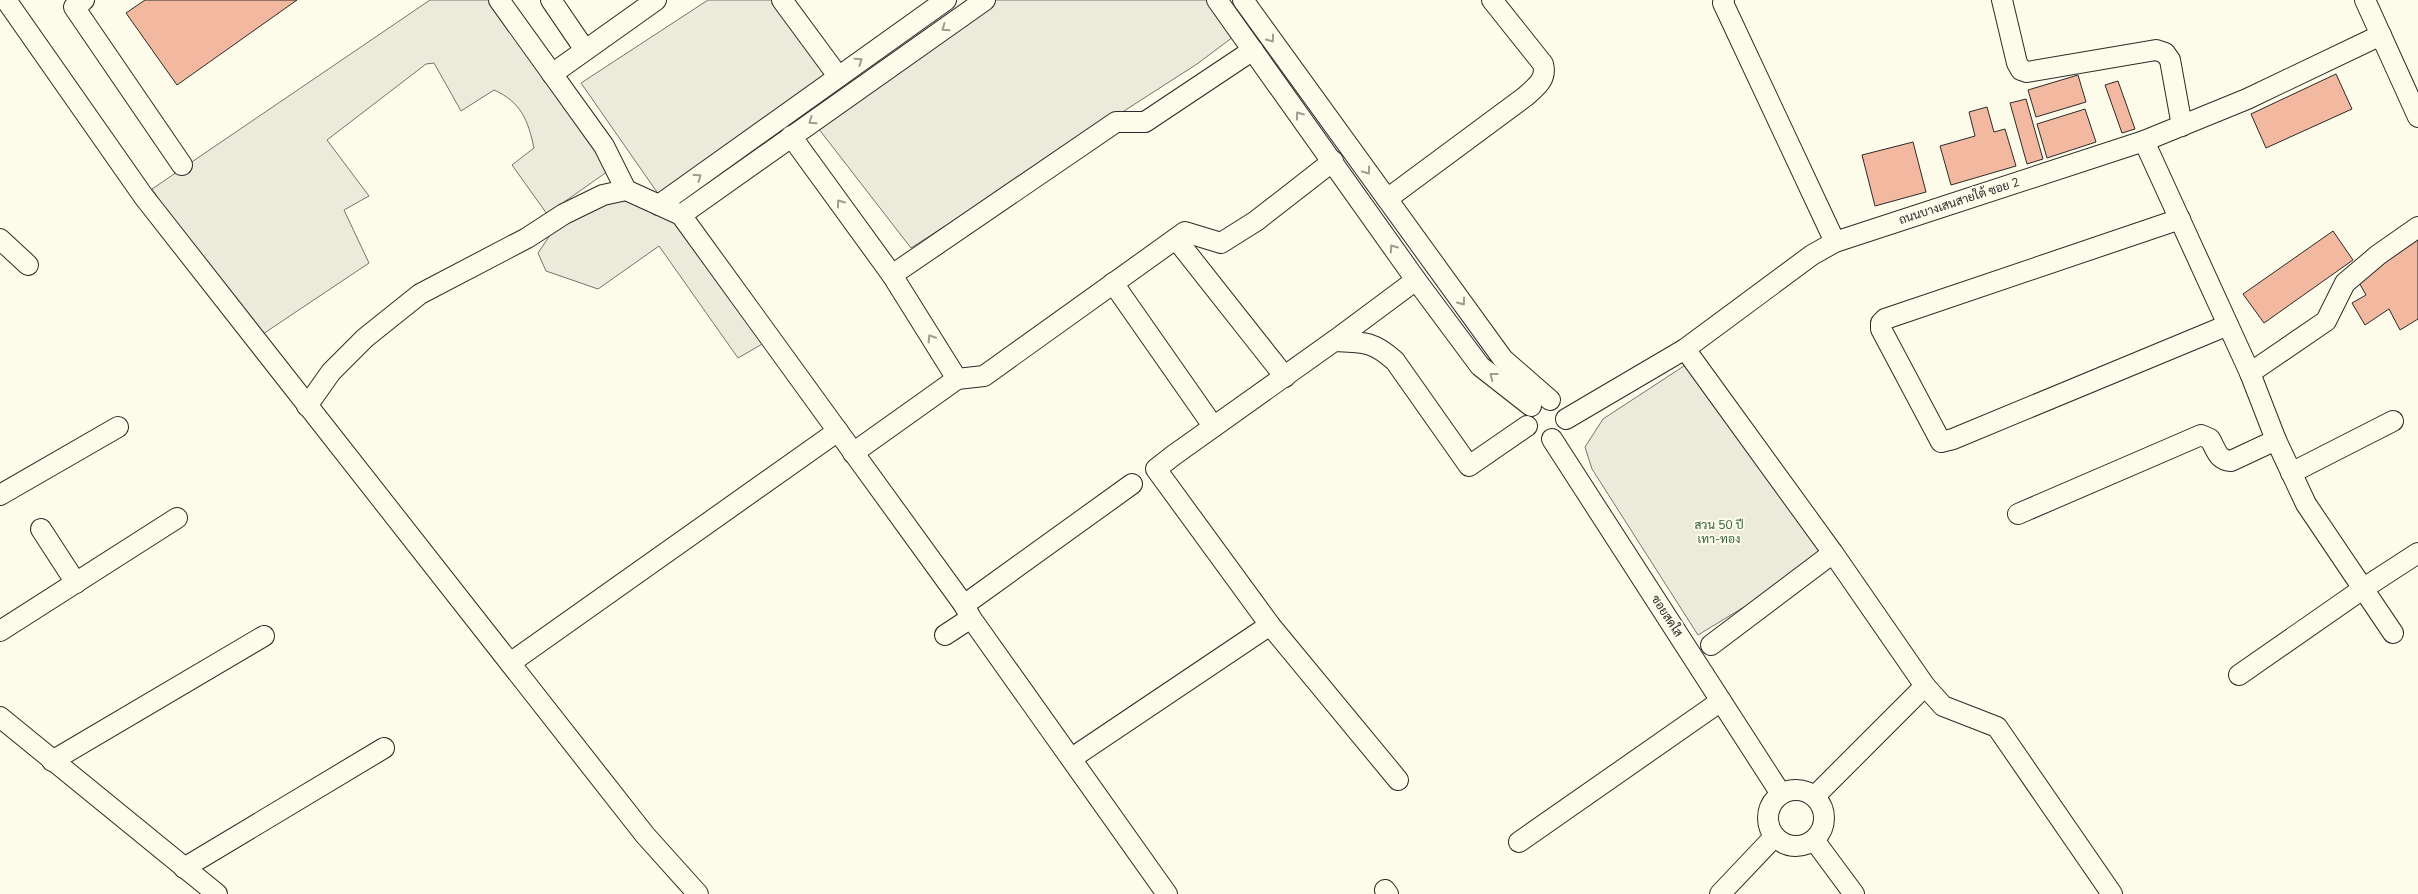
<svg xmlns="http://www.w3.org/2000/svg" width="2418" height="894" font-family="'Nunito Sans',Sarabun,sans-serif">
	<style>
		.green { fill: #ecebdb; stroke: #74746e }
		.building { fill: #f2b8a0; stroke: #2b2b2b }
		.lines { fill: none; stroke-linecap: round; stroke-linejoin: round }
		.minor-casing { stroke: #2b2b2b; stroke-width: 22 }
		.minor { stroke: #fdfbea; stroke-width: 20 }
		.oneway { stroke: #9e9d94 }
		.labels { text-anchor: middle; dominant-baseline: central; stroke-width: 4; stroke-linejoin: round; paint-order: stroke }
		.street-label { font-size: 12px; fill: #2b2b2b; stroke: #fdfbea }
		.park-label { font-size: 12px; fill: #34623c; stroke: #fdfbea }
	</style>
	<rect width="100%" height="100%" fill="#fdfbea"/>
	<g class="green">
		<path d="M430,0H494L611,169L547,214L512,165L534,148C528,120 521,102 494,90L461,111L434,63L426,64L327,140L369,196L344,210L369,263L254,340L152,189Z"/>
		<polygon points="708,0 773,0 831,75 659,195 581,83"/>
		<polygon points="986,0 1215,0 1233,37 1197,64 911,248 818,128"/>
		<polygon points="603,195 676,213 771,339 738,358 659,246 598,289 546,271 538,253 564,214"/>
		<polygon points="1690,362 1833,553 1698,635 1592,469 1585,447 1603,419"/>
	</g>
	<g class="building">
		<polygon points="145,0 297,0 177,85 126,13"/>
		<polygon points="2336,74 2352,109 2266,148 2251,114"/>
		<polygon points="2078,75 2086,102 2036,117 2028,90"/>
		<polygon points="2118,81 2135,129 2122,133 2105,85"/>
		<polygon points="2026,99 2043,159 2027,164 2010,103"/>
		<polygon points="1987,107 1994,132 2005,129 2016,166 1951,185 1940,146 1975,136 1969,112"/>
		<polygon points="2085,109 2096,142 2047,158 2037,124"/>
		<polygon points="1913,142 1926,192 1875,206 1862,155"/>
		<polygon points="2333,231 2353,260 2264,323 2243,294"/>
		<polygon points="2418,236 2418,319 2400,330 2389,309 2365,325 2352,303 2366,295 2357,279"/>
	</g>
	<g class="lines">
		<g class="minor-casing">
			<g id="minor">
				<polyline points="6,0 144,197 645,835 698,894"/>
				<polyline points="84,0 74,7 182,165"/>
				<polyline points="499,0 604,146 626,190"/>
				<polyline points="551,0 585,50"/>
				<polyline points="782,0 838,76"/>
				<polyline points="1217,0 1416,280 1480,366 1531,406"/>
				<polyline points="1243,0 1503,359 1550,400"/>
				<polyline points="1724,0 1723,3 1835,242"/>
				<polyline points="2002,0 2017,63 2021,70 2027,72 2156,50 2165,53 2170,60 2182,126"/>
				<polyline points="2365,0 2418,117"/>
				<polyline points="552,74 656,0"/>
				<polyline points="791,136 892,275 957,379"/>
				<polyline points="2144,141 2250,373 2276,440 2306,504 2393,633"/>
				<path d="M1387,199L1526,96C1537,86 1547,79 1543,64L1492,0"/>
				<polyline points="659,205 946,0"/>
				<polyline points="681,215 985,0"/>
				<polyline points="2180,219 1885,319 1881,323 1881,329 1941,442 1953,439 2228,325"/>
				<polyline points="0,239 28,265"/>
				<polyline points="1176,239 1285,377"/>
				<polyline points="892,275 1116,122 1145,122 1253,50"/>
				<polyline points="1113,283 1213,426"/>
				<polyline points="1334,341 1416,280"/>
				<polyline points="1685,349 1833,553 1925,686 1815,796"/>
				<polyline points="2250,373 2326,321 2345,283 2378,255 2418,227"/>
				<polyline points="307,406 331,372 365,338 420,294 527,238 564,214 603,195 626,190 681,215 964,605 971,618 1167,894"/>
				<polyline points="1566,419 1685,349 1812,255 1835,242 2144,141 2247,99 2381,35"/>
				<polyline points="1552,439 1781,794"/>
				<polyline points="853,453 957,379 984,376 1185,232 1221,243 1256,221 1333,161"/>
				<polyline points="2291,473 2393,421"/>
				<polyline points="0,495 118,427"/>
				<path d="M2018,514L2201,435L2210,439C2216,449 2217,460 2231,461L2276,440"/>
				<polyline points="41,529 76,583"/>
				<polyline points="964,605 1132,484"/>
				<polyline points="1270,625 1398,780"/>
				<polyline points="0,631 177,518"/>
				<polyline points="945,635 971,618"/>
				<polyline points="1711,645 1833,553"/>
				<polyline points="510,663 838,431"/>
				<polyline points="2239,675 2364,588 2418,553"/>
				<polyline points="1925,686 1943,706 1997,727 2112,894"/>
				<polyline points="0,717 217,894"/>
				<path d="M1072,758L1270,625L1156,469L1174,455L1334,341C1363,342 1373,341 1395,361L1469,466L1527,426"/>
				<polyline points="52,761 264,636"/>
				<circle cx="1796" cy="818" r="28"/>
				<polyline points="1814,840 1854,894"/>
				<polyline points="1519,842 1721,701"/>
				<polyline points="184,868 384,748"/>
				<polyline points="1385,890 1388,894"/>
				<polyline points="1720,894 1774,837"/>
			</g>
		</g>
		<use href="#minor" class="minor"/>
	</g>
	<defs><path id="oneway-chevron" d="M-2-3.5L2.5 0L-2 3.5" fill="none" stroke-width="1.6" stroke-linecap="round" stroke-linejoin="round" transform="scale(1.25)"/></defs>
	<g class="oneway">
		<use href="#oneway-chevron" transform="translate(945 28) rotate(145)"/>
		<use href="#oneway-chevron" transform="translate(1271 39) rotate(54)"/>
		<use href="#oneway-chevron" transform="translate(859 61) rotate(-35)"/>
		<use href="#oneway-chevron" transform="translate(1299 115) rotate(-126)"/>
		<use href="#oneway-chevron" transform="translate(812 121) rotate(145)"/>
		<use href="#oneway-chevron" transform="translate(1367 171) rotate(54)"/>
		<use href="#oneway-chevron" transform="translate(698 177) rotate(-36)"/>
		<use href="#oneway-chevron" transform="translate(840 203) rotate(-126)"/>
		<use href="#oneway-chevron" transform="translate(1393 248) rotate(-125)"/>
		<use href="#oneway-chevron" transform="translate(1462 302) rotate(54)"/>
		<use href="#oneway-chevron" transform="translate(931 338) rotate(-122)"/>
		<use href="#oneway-chevron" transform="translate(1493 376) rotate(-142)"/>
	</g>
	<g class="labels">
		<g class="street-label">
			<text transform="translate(1959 201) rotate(-18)">ถนนบางเสนสายใต้ ซอย 2</text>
			<text transform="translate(1667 616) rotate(57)">ซอยสดใส</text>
		</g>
		<g class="park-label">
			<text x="1719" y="525">สวน 50 ปี<tspan x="1719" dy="14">เทา-ทอง</tspan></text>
		</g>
	</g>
</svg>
